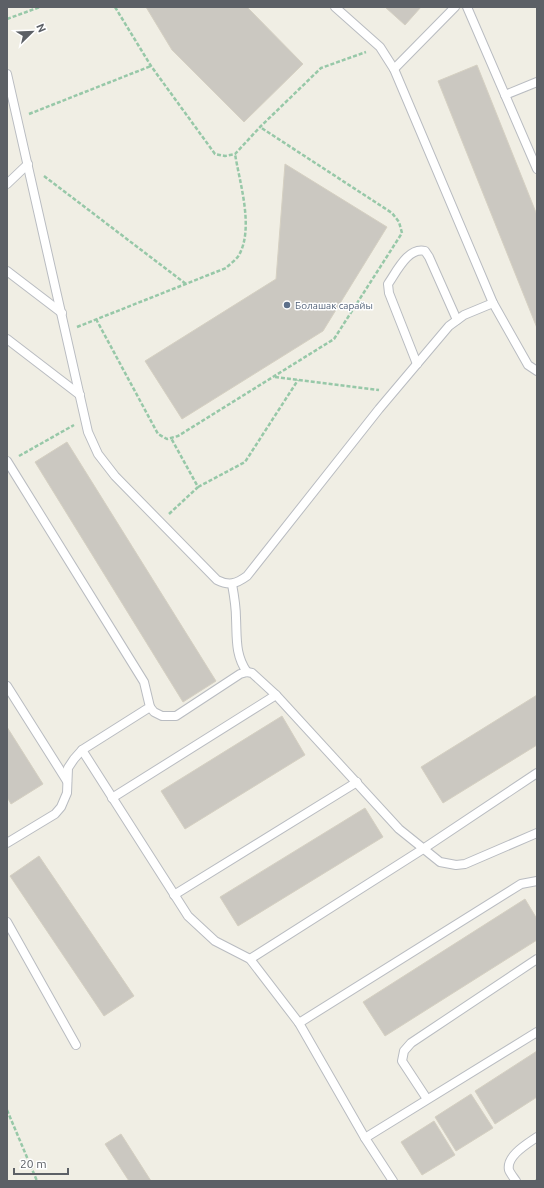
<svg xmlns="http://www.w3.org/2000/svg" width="544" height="1188" font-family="Ubuntu,sans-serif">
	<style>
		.building { fill: #cbc8c1; stroke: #d5d0c2 }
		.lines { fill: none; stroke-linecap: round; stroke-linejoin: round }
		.service-casing { stroke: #b9bcc1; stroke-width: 10 }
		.path { stroke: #97c8a8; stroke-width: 2.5; stroke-dasharray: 4 2; stroke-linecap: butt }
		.service { stroke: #fff; stroke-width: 8 }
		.service-dot { fill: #5c6f8a; stroke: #fff; stroke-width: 1.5 }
		.labels { text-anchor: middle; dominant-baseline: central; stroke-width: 3; stroke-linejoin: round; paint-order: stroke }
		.service-label { font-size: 10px; fill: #4e5e75; stroke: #fff; text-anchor: start }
	</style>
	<rect width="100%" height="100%" fill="#f0eee4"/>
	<g class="building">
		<polygon points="146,7 247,7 303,64 244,122 172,50"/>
		<polygon points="385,7 421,7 405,25"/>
		<polygon points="477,65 537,215 537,328 438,81"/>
		<polygon points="285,164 387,227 323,331 182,419 145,361 276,279"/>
		<polygon points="67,442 216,681 183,702 35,462"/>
		<polygon points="537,695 537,745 443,803 421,767"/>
		<polygon points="282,716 305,755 185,829 161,791"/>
		<polygon points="7,727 43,784 11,804 7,797"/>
		<polygon points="365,808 383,837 238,926 220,897"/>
		<polygon points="39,856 134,996 104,1016 10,876"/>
		<polygon points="525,899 537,919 537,940 385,1036 363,1002"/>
		<polygon points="537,1051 537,1097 495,1124 475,1091"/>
		<polygon points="471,1094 493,1128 456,1151 435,1117"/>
		<polygon points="434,1121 455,1155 422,1175 401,1142"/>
		<polygon points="121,1134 151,1181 129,1181 105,1144"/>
	</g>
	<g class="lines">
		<g class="service-casing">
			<g id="service">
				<polyline points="335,7 380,47 394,69 493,303 528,365 537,371"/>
				<polyline points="467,7 537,169"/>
				<polyline points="394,69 455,7"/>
				<path d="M7,74L88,432L98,454L115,476L217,580C229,586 236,584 247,576L379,409L449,326L464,315L493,303"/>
				<polyline points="505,95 537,82"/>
				<polyline points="7,184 28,164"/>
				<polyline points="7,271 62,313"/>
				<polyline points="7,339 80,395"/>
				<path d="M417,364L389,293L388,284C397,271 408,247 425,251L429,257L457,320"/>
				<polyline points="7,461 144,682 150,707 82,750 74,759 68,768 67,793 61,807 55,814 7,843"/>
				<path d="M232,584C234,595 236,607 236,618C237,638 235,655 247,672"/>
				<polyline points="7,686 67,781"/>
				<polyline points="150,707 154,712 162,716 176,716 240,674 247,672 252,673 276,695 399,829 440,862 456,865 465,864 537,833"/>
				<polyline points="82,750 188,916 215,941 250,959 299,1023 365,1138 393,1181"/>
				<polyline points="112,798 276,695"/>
				<polyline points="174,895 357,782"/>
				<polyline points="7,922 76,1045"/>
				<polyline points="250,959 423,849 537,773"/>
				<polyline points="299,1023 521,884 537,881"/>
				<polyline points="427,1099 402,1061 404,1051 411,1043 537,959"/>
				<polyline points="365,1138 537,1032"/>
				<path d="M516,1181C514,1178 510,1173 509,1170C506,1156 527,1144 537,1137"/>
			</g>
		</g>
		<g class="path">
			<polyline points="115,7 151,66 215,154 225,156 235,154 260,127 321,68 366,52"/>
			<polyline points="7,19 40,7"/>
			<polyline points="29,114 151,66"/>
			<polyline points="44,176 186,284"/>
			<polyline points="96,319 158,434 167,439 178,436 334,339 402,233 399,222 392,213 260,127"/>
			<path d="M77,327L226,268C230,264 236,260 239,255C254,228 240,184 235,154"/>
			<polyline points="275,377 379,390"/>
			<polyline points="19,456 74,425"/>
			<polyline points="198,487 245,462 298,380"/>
			<polyline points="169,514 198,487 171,438"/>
			<polyline points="7,1110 37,1181"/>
			<polyline points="536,1181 537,1180"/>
		</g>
		<use href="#service" class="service"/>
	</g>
	<circle class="service-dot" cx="287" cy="305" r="4"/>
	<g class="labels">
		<g class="service-label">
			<text x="295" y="305">Болашак сарайы</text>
		</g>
	</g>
	<rect width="544" height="1188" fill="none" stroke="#5c6066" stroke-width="16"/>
	<g transform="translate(32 32) rotate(67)" stroke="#ffffff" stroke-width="3" paint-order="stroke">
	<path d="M0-3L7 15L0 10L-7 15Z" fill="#5c6066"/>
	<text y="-6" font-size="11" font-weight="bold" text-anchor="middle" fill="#5c6066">N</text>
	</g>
	<path d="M14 1168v6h54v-6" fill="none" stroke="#5c6066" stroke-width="2"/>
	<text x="20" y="1168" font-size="12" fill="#5c6066" stroke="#ffffff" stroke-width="3" paint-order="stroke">20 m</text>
</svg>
